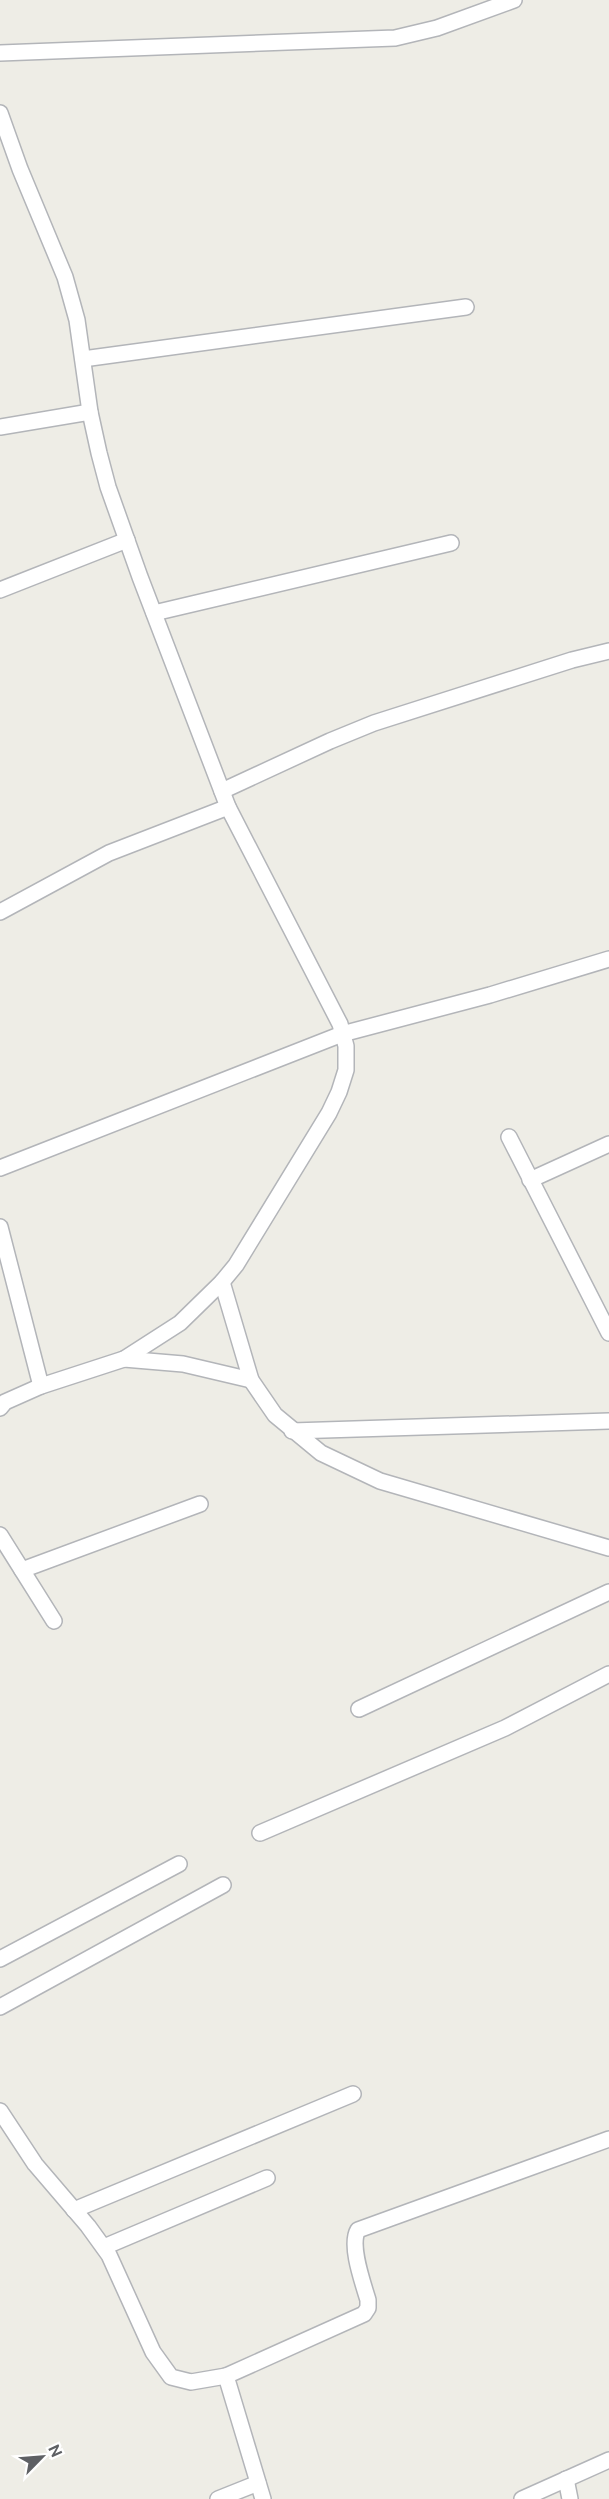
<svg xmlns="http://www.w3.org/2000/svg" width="609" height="2499" font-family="Ubuntu,sans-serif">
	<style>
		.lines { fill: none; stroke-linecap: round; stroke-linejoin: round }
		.street-casing { stroke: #b3b5b9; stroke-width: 18 }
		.street { stroke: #fff; stroke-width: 15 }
	</style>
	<rect width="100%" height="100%" fill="#eeede6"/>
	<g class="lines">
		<g class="street-casing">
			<g id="street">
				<polyline points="0,53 395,38 437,28 514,0"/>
				<polyline points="0,113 20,169 65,277 77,320 90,412 99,453 108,487 140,577 228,807 340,1024 346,1046 346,1070 339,1092 329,1113 236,1265 222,1282 180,1323 124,1359 41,1386 5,1402 0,1408"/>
				<polyline points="83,359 466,307"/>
				<polyline points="0,427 90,412"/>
				<polyline points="0,590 127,540"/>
				<polyline points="154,613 451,543"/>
				<polyline points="222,791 330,741 374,723 572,660 609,651"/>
				<polyline points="0,912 109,853 228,807"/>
				<polyline points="509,1137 609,1333"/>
				<polyline points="0,1168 342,1034 490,995 609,959"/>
				<polyline points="530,1180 609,1144"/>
				<polyline points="0,1227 41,1386"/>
				<polyline points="222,1282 251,1380 275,1415 321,1453 380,1481 609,1548"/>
				<polyline points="124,1359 183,1364 251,1380"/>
				<polyline points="292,1431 609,1421"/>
				<polyline points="0,1535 54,1621"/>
				<polyline points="22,1570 200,1504"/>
				<polyline points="359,1709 609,1592"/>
				<polyline points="260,1833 505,1728 609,1674"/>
				<polyline points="0,1959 179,1864"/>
				<polyline points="0,2007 223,1885"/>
				<polyline points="0,2111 35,2164 88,2226 109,2255 153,2352 171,2377 191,2382 226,2376"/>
				<polyline points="74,2210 353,2094"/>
				<polyline points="104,2247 267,2178"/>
				<polyline points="566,2479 570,2499"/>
				<polyline points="218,2499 258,2483"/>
				<path d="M263,2499L226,2376L364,2314L368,2308V2300C363,2283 349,2245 358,2230L609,2139"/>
				<polyline points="522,2499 609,2460"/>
			</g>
		</g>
		<use href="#street" class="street"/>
	</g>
	<g transform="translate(42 2457) rotate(65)" stroke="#ffffff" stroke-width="4.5" paint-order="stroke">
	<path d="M0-4.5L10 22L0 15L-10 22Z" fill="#5e6064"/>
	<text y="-9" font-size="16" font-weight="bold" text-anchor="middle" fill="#5e6064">N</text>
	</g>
</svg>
